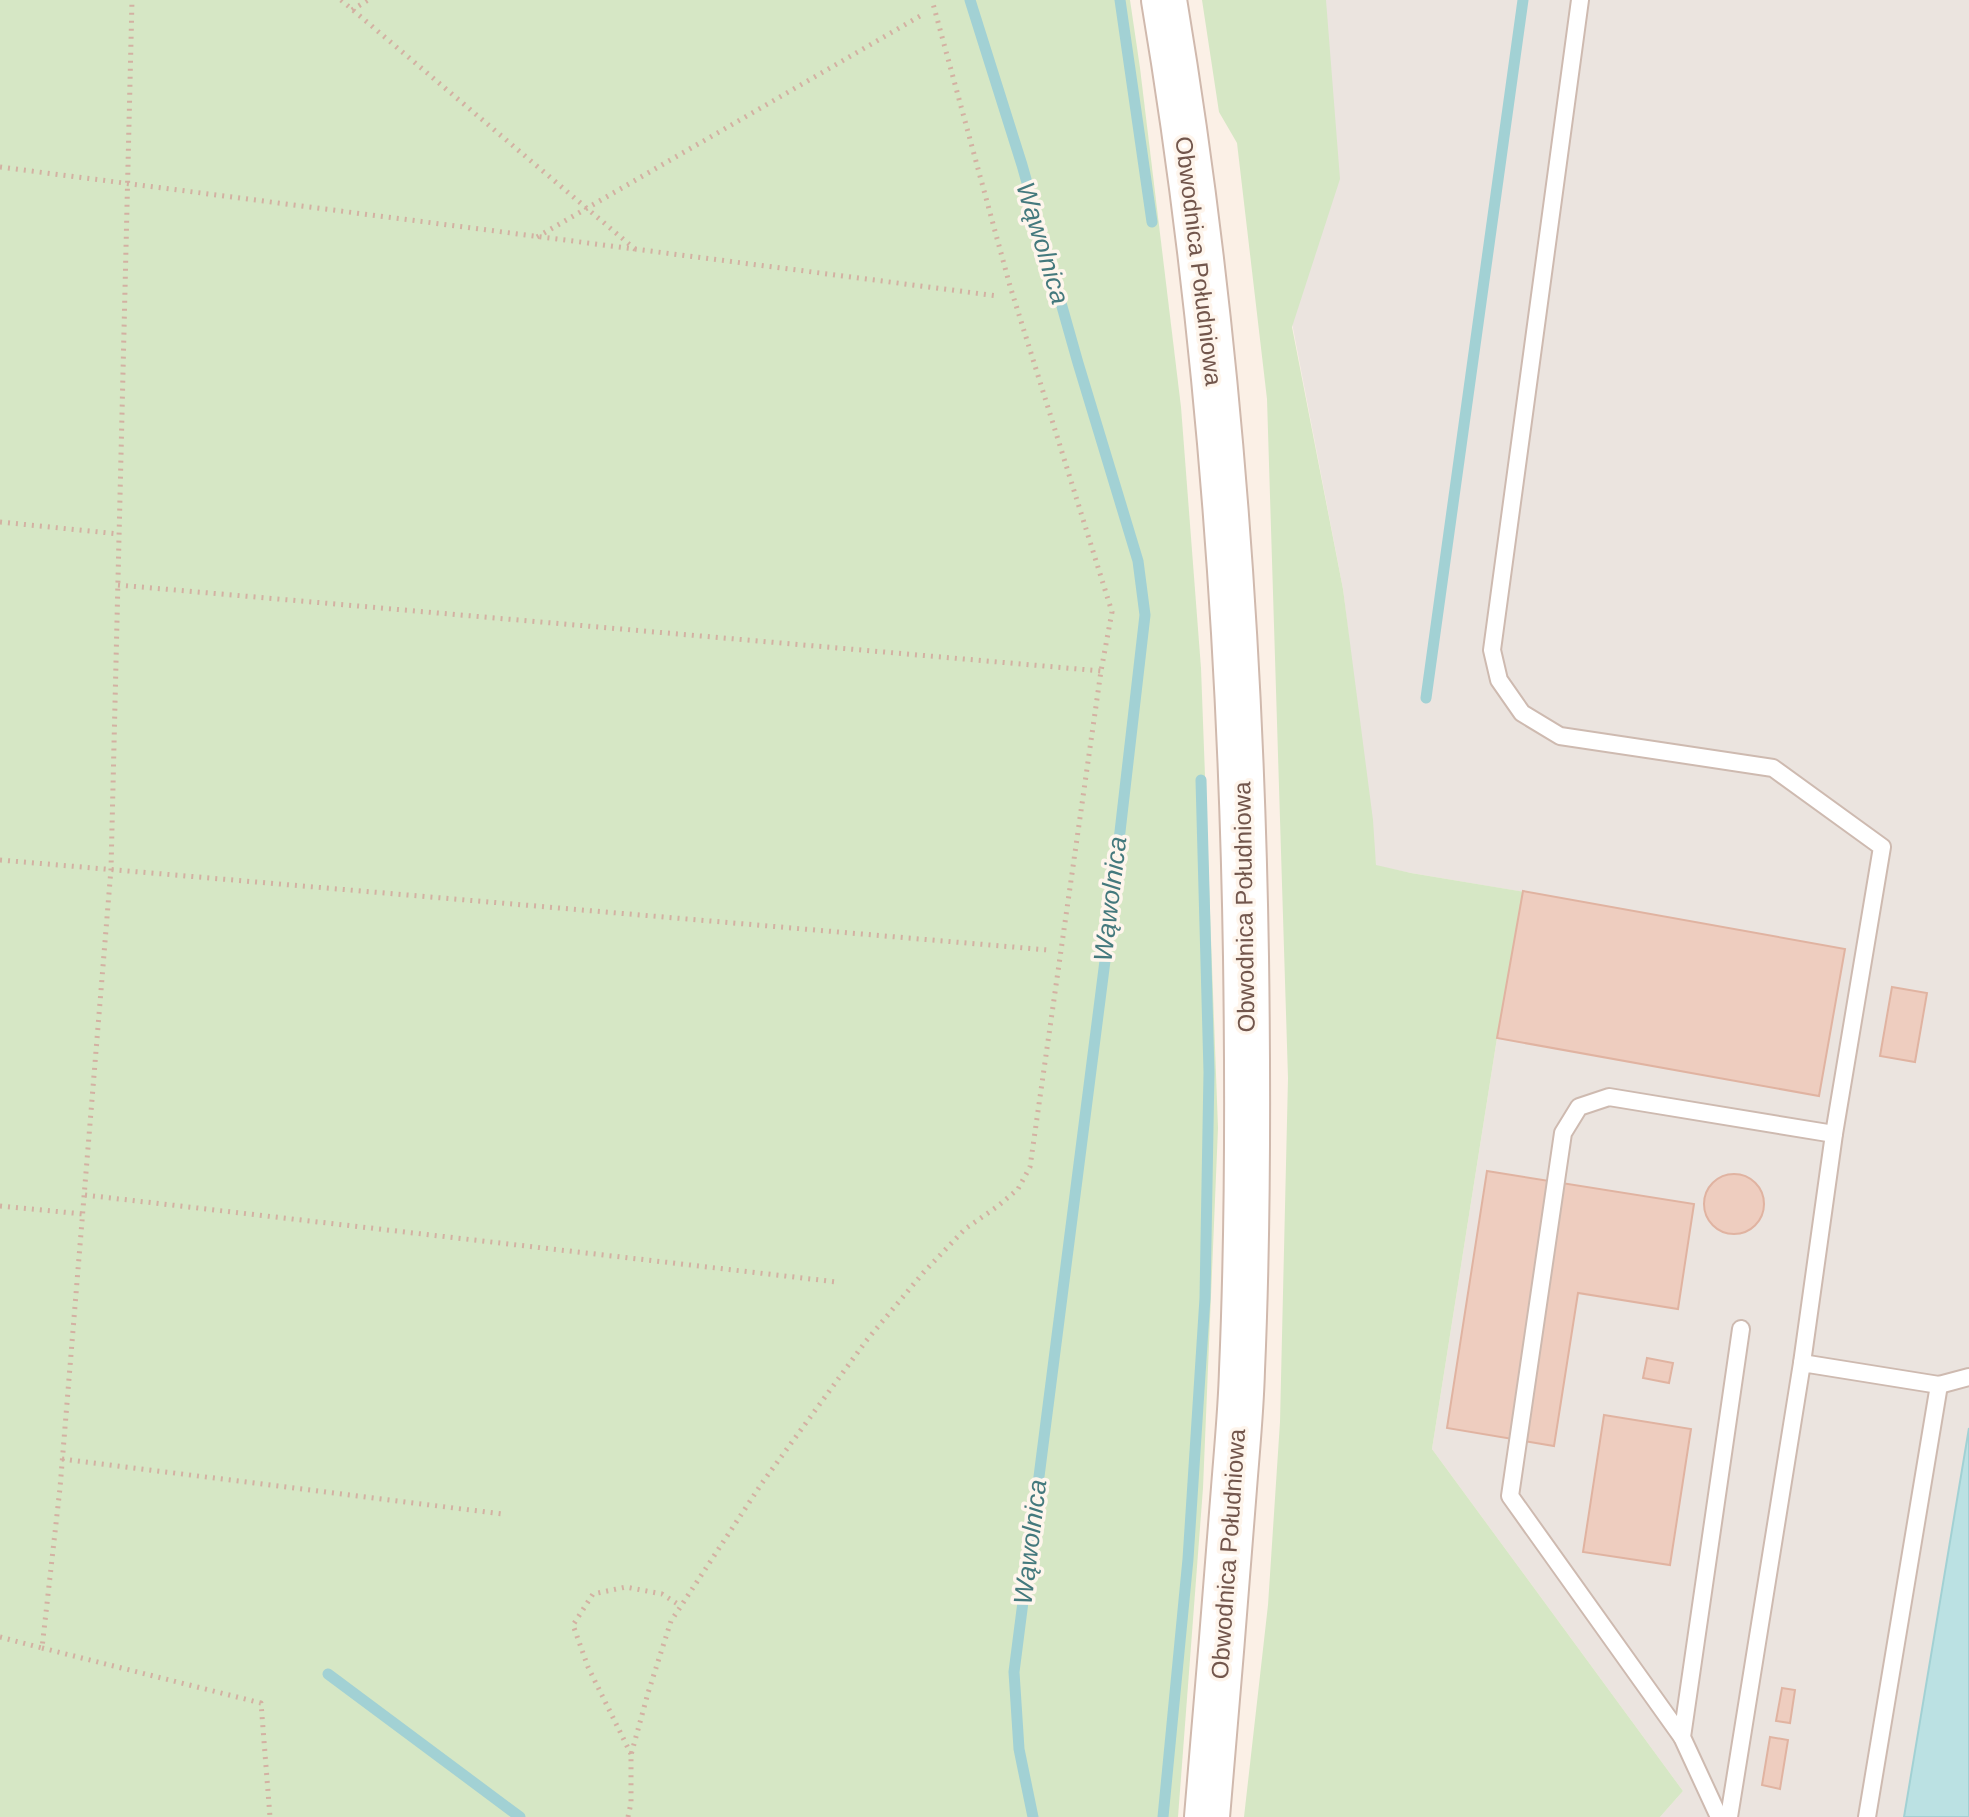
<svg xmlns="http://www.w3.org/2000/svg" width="1969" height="1817" font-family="Helvetica,sans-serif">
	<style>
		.industrial { fill: #ebe4df }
		.green { fill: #d6e7c5 }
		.water { fill: #bbe1e3; stroke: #a2d1d4; stroke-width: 2 }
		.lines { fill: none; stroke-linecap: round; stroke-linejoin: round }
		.stream { stroke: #a2d1d4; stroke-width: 11 }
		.building { fill: #eecdbf; stroke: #e0b3a1; stroke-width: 2 }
		.lane-casing { stroke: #cebab0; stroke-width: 20 }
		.secondary-casing { stroke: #d0b9ad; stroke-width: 48 }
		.path { stroke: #d3b1a2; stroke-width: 5; stroke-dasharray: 2 6; stroke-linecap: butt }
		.lane { stroke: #fff; stroke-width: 16 }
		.secondary { stroke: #fff; stroke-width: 44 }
		.labels { text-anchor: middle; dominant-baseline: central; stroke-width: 7; stroke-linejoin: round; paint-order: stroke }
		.street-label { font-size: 24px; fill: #72564c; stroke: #fef5ec }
		.water-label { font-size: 26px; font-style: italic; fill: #44797d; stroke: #fef5ec }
	</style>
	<rect width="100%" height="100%" fill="#fbf0e6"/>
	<polygon class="industrial" points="1230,0 1969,0 1969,1817 1660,1817 1683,1791 1432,1449 1497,1038 1524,892 1411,873 1376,866 1343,589"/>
	<g class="green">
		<polygon points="0,0 1130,0 1140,68 1181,407 1201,668 1218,1128 1203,1488 1178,1817 0,1817"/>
		<polygon points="1202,0 1326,0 1340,179 1292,327 1343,589 1373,820 1376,865 1411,873 1525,892 1497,1038 1432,1449 1683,1791 1660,1817 1244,1817 1268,1605 1280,1422 1288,1078 1267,399 1237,143 1219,112"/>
	</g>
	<polygon class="water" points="1969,1428 1969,1817 1904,1817"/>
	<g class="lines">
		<g class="stream">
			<polyline points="970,0 1022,165 1078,363 1138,561 1145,615 1106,953 1014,1672 1019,1749 1033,1817"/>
			<polyline points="1120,0 1152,222"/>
			<polyline points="1426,698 1523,0"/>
			<polyline points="328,1674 520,1817"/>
			<polyline points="1163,1817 1188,1559 1205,1298 1209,1072 1201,780"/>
		</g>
	</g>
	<g class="building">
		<polygon points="1523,891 1845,949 1819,1096 1497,1038"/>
		<polygon points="1892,987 1927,993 1915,1062 1880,1056"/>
		<polygon points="1487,1171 1694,1204 1678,1309 1578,1293 1554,1446 1447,1428"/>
		<circle cx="1734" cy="1204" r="30"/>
		<polygon points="1647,1358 1673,1363 1669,1383 1643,1378"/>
		<polygon points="1604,1415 1691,1429 1670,1565 1583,1552"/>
		<polygon points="1782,1688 1795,1690 1790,1723 1776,1721"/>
		<polygon points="1770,1737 1788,1740 1780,1789 1762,1785"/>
	</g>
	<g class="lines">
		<g class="lane-casing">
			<g id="lane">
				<polyline points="1580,0 1492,650 1499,680 1522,713 1560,736 1773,768 1882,847 1834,1134 1802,1363"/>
				<polyline points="1682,1737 1510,1496 1563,1133 1579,1107 1609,1097 1834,1134"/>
				<polyline points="1719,1817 1682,1737 1741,1329"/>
				<polyline points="1729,1817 1802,1363 1939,1385 1969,1377"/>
				<polyline points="1867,1817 1939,1385"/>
			</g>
		</g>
		<g class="secondary-casing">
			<path id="secondary" d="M1164,0C1217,316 1241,637 1246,957C1248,1095 1248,1232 1242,1370C1241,1409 1237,1449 1234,1488C1226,1598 1216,1707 1207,1817"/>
		</g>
		<g class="path">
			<polyline points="341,0 636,250"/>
			<polyline points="352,10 368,0"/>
			<polyline points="0,167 998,296"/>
			<polyline points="537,237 920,16"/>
			<polyline points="0,522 119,534"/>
			<polyline points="118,585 1101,671"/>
			<polyline points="0,860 1048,950"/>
			<polyline points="85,1195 837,1282"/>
			<polyline points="0,1206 83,1214"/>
			<polyline points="62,1459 502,1514"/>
			<polyline points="0,1637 42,1648 60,1488 111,869 132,0"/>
			<polyline points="42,1648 261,1703 270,1817"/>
			<polyline points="631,1754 588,1667 573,1625 593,1594 626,1587 662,1594 681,1606"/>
			<polyline points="628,1817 631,1803 631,1755 648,1693 671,1621 681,1606 762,1483 866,1341 923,1273 965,1229 998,1206 1018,1189 1030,1167 1101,671 1112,612 1010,286 932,0"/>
		</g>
		<use href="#lane" class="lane"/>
		<use href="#secondary" class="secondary"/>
	</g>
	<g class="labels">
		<g class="street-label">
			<text transform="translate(1199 261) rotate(83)">Obwodnica Południowa</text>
			<text transform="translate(1244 907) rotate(-91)">Obwodnica Południowa</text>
			<text transform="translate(1228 1554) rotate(-86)">Obwodnica Południowa</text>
		</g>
		<g class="water-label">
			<text transform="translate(1043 243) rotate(73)">Wąwolnica</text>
			<text transform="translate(1110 899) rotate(-83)">Wąwolnica</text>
			<text transform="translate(1030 1542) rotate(-83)">Wąwolnica</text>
		</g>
	</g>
</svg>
